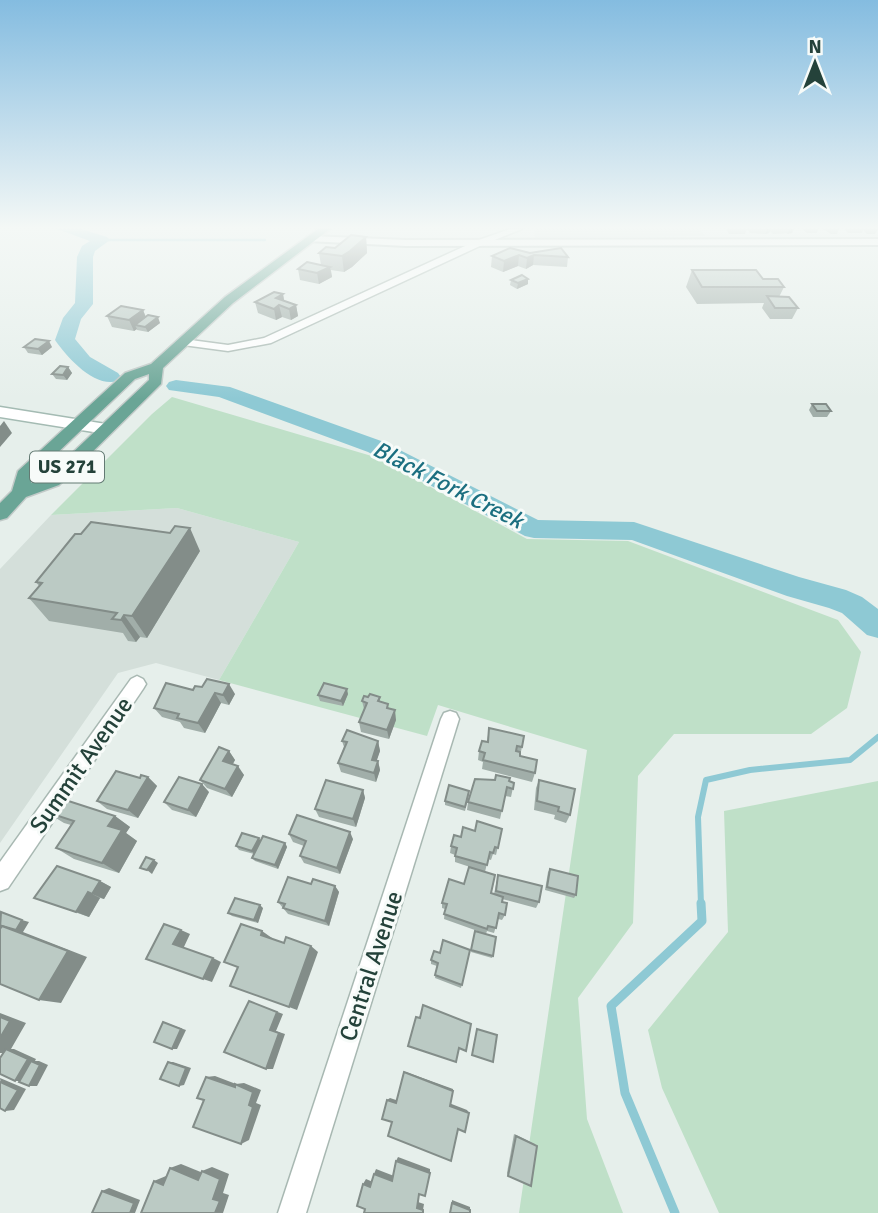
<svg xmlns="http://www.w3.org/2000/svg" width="878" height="1213" font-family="Signika,sans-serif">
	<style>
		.built { fill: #d4dfda }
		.green { fill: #bfe0c8 }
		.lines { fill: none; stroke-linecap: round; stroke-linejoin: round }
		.stream-far2 { stroke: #8ec9d4; stroke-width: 2.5 }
		.stream-far1 { stroke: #8ec9d4; stroke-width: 6 }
		.stream { stroke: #8ec9d4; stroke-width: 9 }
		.river { fill: #8ec9d4; fill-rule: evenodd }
		.minor-casing { stroke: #a8b8b2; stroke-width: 3 }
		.tertiary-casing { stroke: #a8b8b2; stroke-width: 4 }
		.secondary-casing { stroke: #a4bbb3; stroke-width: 3 }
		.primary-casing { stroke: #c2cac8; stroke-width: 3 }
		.minor { fill: #fff; fill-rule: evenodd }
		.tertiary { fill: #fff; fill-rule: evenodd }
		.secondary { fill: #fff; fill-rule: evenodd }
		.primary { fill: #6aa596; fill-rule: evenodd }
		.wall { fill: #a1aea9 }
		.shaded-wall { fill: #838d89 }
		.building { fill: #bbcac4; stroke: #838d89; stroke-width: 2 }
		.labels { text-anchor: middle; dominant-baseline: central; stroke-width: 6; stroke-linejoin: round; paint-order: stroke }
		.shield { fill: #f7fbf9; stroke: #637a73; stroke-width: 2 }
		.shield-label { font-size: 19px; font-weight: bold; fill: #24423a }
		.water-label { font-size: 23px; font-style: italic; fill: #1c6f80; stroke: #f7fbf9 }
		.near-street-label { font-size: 24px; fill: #24423a; stroke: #f7fbf9 }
	</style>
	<rect width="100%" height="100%" fill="#e6efeb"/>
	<g class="built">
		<polygon points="534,229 699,229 705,236 535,238"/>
		<polygon points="177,508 299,542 219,680 156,663 118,673 0,843 0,569 51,515"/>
	</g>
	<g class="green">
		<polygon points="172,397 375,457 527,539 628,541 838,620 861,652 847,708 811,734 674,734 638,776 633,923 578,998 587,1119 623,1213 519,1213 587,750 438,705 427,736 219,680 299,542 177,508 51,515 152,414"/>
		<polygon points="878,781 878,1213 719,1213 662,1088 648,1030 728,932 724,811"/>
	</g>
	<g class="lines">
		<polyline class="stream-far2" points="102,240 265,240"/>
		<polyline class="stream-far1" points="701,905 698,817 706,780 750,770 850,760 878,737"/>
		<polyline class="stream" points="675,1213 625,1093 611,1006 702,921 701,903"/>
		<g class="river">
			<path d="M57,229H81L107,237L110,240L95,251L93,257V304L81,319L75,339L90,357L118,373L121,377L118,381C94,388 68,358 55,340L63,318L75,303L77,257L82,246L90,241Z"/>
			<polygon points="176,380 230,387 384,442 538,520 634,522 799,577 846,590 862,597 878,609 878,638 867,635 842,613 829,608 787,596 632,540 534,538 525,536 368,452 219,397 169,390 166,386 169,382"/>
		</g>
		<g class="minor-casing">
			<g id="minor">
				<polygon points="510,229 522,229 482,245 271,343 228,351 183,345 178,342 183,339 228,345 264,338 476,241"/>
				<polygon points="137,676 143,679 146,684 143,689 8,888 0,891 0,862 131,679"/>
				<polygon points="450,711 456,713 459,719 306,1213 278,1213 441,719 444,713"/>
			</g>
		</g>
		<g class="tertiary-casing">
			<polygon id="tertiary" points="311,236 406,240 878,239 878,245 406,246 308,241 308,237"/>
		</g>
		<g class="secondary-casing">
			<polygon id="secondary" points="0,407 106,424 114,429 106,434 0,417"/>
		</g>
		<g class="primary-casing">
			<path id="primary" d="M318,229H330L233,303L163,368L161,384L59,485L26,497L7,518L0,520V503L12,491L18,471L125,373L151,364L225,297ZM149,374V380L47,477L31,483L32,477L135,379Z"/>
		</g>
		<use href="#minor" class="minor"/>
		<use href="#tertiary" class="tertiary"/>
		<use href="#secondary" class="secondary"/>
		<use href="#primary" class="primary"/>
	</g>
	<g class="wall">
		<polygon points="726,229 747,229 745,234 729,234"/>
		<polygon points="747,229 794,229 792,233 773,234 770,231 769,233 765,234 750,233"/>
		<polygon points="802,229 818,229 817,233 807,233"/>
		<polygon points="823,229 839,229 837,234 831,234"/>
		<polygon points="844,229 878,229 875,234 867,234 863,230 862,233 848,233"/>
		<polygon points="366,237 367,253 352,267 344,272 331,270 332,277 319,284 300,280 298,269 321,265 319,253"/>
		<polygon points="530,253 568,257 567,267 533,265 526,269 518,266 503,272 491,267 492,256"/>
		<polygon points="692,270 763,279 784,287 779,297 798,308 792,319 770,319 762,308 764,303 697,304 686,287"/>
		<polygon points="528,279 528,284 517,289 510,285 511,280"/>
		<polygon points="283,294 284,301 296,305 298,316 291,320 282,317 276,320 258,313 255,302"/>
		<polygon points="143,310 146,317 160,323 148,332 137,330 137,329 134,331 112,327 107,316"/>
		<polygon points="24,347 52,347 42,355 28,353"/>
		<polygon points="68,367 72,373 67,380 56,379 52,374"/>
		<polygon points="812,404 831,411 827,417 813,417 809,410"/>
		<polygon points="200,551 147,638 140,637 136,642 128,641 123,633 49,621 29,598 39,586 36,582"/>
		<polygon points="193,690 235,694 229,705 221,703 205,733 184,728 180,722 162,717 154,708"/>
		<polygon points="348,694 343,706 320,701 318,695"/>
		<polygon points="368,697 380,697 380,702 389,708 396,720 389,739 361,732 359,722 364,709 362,701"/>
		<polygon points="489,728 522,747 520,756 535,773 532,782 482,769 483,762 478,760 479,751 487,742"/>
		<polygon points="342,741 378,741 380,751 376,761 378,761 380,770 376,782 341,772 338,763 344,747"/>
		<polygon points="229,751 235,760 233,764 244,775 232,797 207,788 200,780"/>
		<polygon points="148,777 157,786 138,818 107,809 97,801 140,778"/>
		<polygon points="539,780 570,815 566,823 554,819 555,815 534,810 536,788"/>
		<polygon points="509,781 514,783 511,797 505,796 500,819 467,810 468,802"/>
		<polygon points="363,790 365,798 356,827 319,817 315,809"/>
		<polygon points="209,792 196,817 172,810 164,802"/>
		<polygon points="469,795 465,811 445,805 445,801"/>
		<polygon points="46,812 115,816 130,827 126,833 137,841 119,873 74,859 56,848 71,825 64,823"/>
		<polygon points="502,829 496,855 493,854 491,860 488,859 485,872 455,862 455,855 450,853 451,846 461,837 475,831"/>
		<polygon points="289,834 353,839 340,874 304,863 300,856 304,846 293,842"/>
		<polygon points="261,841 285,843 287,847 278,869 255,861 252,858 254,854 239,850 236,846"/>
		<polygon points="550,869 576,895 574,898 545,890 548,872"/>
		<polygon points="498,875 539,902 536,908 502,899 502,902 505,915 502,920 498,919 494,933 487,931 486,934 444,919 445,909 442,908 442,903 491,893 494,894"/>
		<polygon points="100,881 111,887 104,899 100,898 89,917 34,898"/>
		<polygon points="311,884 335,886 339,892 329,926 288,914 278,902"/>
		<polygon points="263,908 258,923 232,916 228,913"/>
		<polygon points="475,931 493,956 492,958 471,952"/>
		<polygon points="470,950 461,988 435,978 437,966 431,964 431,960 440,953"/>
		<polygon points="514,1134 535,1144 508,1176 507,1173"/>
	</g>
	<g class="shaded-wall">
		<polygon points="767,229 771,229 769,233 765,234"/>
		<polygon points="789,229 794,229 792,233 787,234"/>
		<polygon points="366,237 367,253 352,267 344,272 342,256"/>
		<polygon points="519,255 518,266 503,272 504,261"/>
		<polygon points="534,255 533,265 526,269 527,258"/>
		<polygon points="330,267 332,277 319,284 317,273"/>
		<polygon points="528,279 528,284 517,289 518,283"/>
		<polygon points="283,294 285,306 279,305 282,317 276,320 274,309 276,298"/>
		<polygon points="296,305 298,316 291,320 289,309"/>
		<polygon points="143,310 147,321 135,325 137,329 134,331 129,320"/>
		<polygon points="158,317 160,323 148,332 145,327"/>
		<polygon points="49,341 52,347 42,355 38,349"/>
		<polygon points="68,367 72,373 67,380 63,375"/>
		<polygon points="4,421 12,433 0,447 0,426"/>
		<polygon points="190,528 200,551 147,638 132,616"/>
		<polygon points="124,615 140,637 136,642 121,620"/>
		<polygon points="229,684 235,694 229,705 223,695"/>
		<polygon points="347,689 348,694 343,706 341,701"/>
		<polygon points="215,693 221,703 205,733 198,723"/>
		<polygon points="395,710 396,720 389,739 387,730"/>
		<polygon points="378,741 380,751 374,769 372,760"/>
		<polygon points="229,751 235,760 229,770 223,761"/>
		<polygon points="378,761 380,770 376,782 374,773"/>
		<polygon points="238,766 244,775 232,797 225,789"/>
		<polygon points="148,777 157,786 138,818 128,810"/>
		<polygon points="202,784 209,792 196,817 188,810"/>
		<polygon points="363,790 365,798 356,827 353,819"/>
		<polygon points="115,816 130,827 126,833 137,841 119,873 102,863 108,826"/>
		<polygon points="350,832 353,839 340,874 337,868"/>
		<polygon points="259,838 261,842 255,855 252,851"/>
		<polygon points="285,843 287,847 278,869 275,865"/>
		<polygon points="154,860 158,863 152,874 147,870"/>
		<polygon points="100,881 111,887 104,899 92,894"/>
		<polygon points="335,886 339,892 329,926 325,921"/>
		<polygon points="88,892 100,898 89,917 76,912"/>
		<polygon points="260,905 263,908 258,923 254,920"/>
		<polygon points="22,920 29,922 23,932 87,957 61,1003 39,1000 15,931"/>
		<polygon points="181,930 190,934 183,949 173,944"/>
		<polygon points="262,931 272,938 270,942 261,935"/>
		<polygon points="311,946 318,952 297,1010 289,1007"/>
		<polygon points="213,958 221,962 212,982 203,979"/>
		<polygon points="249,1001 283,1014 276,1031 285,1034 273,1069 266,1069"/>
		<polygon points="0,1013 26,1023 11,1049 14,1049 36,1059 35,1061 39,1061 48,1065 37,1086 29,1086 23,1081 15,1081 8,1053 0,1053"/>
		<polygon points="163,1022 186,1030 177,1049 172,1049"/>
		<polygon points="168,1062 173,1062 191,1068 184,1085 179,1086"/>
		<polygon points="404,1072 406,1072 453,1089 453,1091"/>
		<polygon points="215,1076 236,1084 244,1083 261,1090 256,1103 261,1105 249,1140 241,1144 249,1105 235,1087 206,1077"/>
		<polygon points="0,1078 26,1089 14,1110 5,1111"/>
		<polygon points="390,1098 399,1101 396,1103 387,1100"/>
		<polygon points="449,1103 467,1110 469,1113 450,1106"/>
		<polygon points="398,1157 430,1169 430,1173 396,1161"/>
		<polygon points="181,1164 208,1175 198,1180 170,1168"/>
		<polygon points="212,1167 229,1174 223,1193 229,1195 223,1213 215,1213 213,1199 202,1171"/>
		<polygon points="376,1169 394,1176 392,1181 374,1174"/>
		<polygon points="166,1176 175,1180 163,1185 154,1181"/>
		<polygon points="366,1179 373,1182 370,1187 363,1184"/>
		<polygon points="109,1188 140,1200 135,1213 130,1213 102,1191"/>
		<polygon points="452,1200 470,1207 470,1210 452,1203"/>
		<polygon points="418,1202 424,1204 423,1210 417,1208"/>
	</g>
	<g class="building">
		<polygon points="351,235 366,237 350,251 342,256 319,253 326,247 335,248"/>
		<polygon points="510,248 530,253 561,248 568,257 534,255 527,258 519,255 504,261 492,256"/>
		<polygon points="307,262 330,267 317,273 298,269"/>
		<polygon points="692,270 756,270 763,279 778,279 784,287 702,287"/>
		<polygon points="522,275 528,279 518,283 511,280"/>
		<polygon points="274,292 283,294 276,298 296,305 289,309 279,305 274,309 255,302"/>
		<polygon points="767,296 789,297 798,308 775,308"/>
		<polygon points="121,306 143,310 129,320 107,316"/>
		<polygon points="148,315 158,317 145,327 135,325"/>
		<polygon points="35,339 49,341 38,349 24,347"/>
		<polygon points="60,366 68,367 63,375 52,374"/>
		<polygon points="812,404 826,404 831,411 817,411"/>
		<polygon points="91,522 170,533 175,526 190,528 132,616 124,615 121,620 112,619 117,613 29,598 42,583 36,582 75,534 81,534"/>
		<polygon points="207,679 229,684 223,695 215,693 198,723 177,718 179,714 154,708 166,683 193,690 195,686 202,687"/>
		<polygon points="324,683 347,689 341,701 318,695"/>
		<polygon points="370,694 380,697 378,701 388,704 387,708 395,710 387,730 359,722 367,703 362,701 364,696 368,697"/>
		<polygon points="489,728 524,736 522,747 517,746 516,751 520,752 520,756 537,760 535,773 483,760 485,753 479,751 482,741 488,742"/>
		<polygon points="347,730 378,741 372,760 378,761 374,773 338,763 347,742 342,741"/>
		<polygon points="219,747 229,751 223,761 238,766 225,789 200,780"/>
		<polygon points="116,771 140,778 141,775 148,777 128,810 97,801"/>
		<polygon points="496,775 510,778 509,781 514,783 513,789 507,787 502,811 468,802 475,779 495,780"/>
		<polygon points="179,777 202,784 188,810 164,802"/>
		<polygon points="326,780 363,790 353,819 315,809"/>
		<polygon points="539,780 575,789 570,815 558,811 559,807 537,801"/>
		<polygon points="449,785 469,791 465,807 445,801"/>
		<polygon points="56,797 115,816 108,826 122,830 102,863 56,848 74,821 46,812"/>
		<polygon points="297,815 350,832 337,868 300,856 306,841 289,834"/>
		<polygon points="477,821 502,829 498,848 495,847 493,853 490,852 487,865 455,856 457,848 451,846 454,835 461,837 463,827 475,831"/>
		<polygon points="242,833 259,838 252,851 236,846"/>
		<polygon points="263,836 285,843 275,865 252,858"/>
		<polygon points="146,857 154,860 147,870 140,868"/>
		<polygon points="57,866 100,881 92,894 88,892 76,912 34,898"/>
		<polygon points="469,867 495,875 491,893 503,897 502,902 507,903 505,915 499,913 496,928 488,926 487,929 444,914 447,904 442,903 449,879 464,884"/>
		<polygon points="550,869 578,876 576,895 547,887"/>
		<polygon points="498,875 542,886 539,902 496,891"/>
		<polygon points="288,877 311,884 313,879 335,886 325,921 283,908 285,904 278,902"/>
		<polygon points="235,898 260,905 254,920 228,913"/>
		<polygon points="1,912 22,920 16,930 2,926 0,929"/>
		<polygon points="164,924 181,930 173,944 213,958 203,979 146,959"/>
		<polygon points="241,924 262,931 261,935 284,943 286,937 311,946 289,1007 230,986 238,967 224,962"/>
		<polygon points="2,926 68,951 39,1000 0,984 0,929"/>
		<polygon points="475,931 496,937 493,956 471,950"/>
		<polygon points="443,940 470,950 462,985 435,975 438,963 431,960 434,951 440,953"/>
		<polygon points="249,1001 277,1012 270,1030 279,1033 266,1069 224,1052"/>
		<polygon points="423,1005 471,1024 466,1051 459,1048 456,1062 408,1046 416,1017 420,1018"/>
		<polygon points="0,1017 10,1021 0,1038"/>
		<polygon points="163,1022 181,1029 172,1049 154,1042"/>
		<polygon points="477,1029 497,1035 493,1062 472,1055"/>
		<polygon points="6,1049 28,1059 15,1081 0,1074 0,1058"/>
		<polygon points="31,1061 40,1065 29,1086 19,1082"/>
		<polygon points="168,1062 186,1068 179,1086 160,1079"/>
		<polygon points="404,1072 453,1091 450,1106 469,1113 465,1132 458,1129 451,1161 388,1136 392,1122 382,1119 387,1100 396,1103"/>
		<polygon points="206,1077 235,1087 235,1084 253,1092 249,1105 253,1107 241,1144 193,1127 204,1100 197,1098"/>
		<polygon points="0,1082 18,1090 5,1111 0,1108"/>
		<polygon points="516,1136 537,1146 531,1186 508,1176"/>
		<polygon points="396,1161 430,1173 425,1196 419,1194 417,1208 423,1210 423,1213 364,1213 365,1209 357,1206 363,1184 370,1187 374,1174 392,1181"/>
		<polygon points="170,1168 198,1180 202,1171 220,1179 213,1199 220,1201 215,1213 141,1213 154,1181 163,1185"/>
		<polygon points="102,1191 134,1203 130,1213 92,1213"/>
		<polygon points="452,1203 470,1210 470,1213 450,1213"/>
	</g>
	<linearGradient id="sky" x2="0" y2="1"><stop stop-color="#84bce0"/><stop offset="0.57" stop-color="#f4f8f6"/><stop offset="1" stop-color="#f4f8f6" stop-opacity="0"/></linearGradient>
	<rect width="878" height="399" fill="url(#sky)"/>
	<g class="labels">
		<rect class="shield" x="30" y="451.5" width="74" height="31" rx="5"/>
		<g class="shield-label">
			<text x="67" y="467">US 271</text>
		</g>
		<g class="water-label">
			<text transform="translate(448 485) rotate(27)">Black Fork Creek</text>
		</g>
		<g class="near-street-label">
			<text transform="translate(81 765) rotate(-55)">Summit Avenue</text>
			<text transform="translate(371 966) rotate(-72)">Central Avenue</text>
		</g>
	</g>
	<g transform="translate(815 63)" stroke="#f7fbf9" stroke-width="5" paint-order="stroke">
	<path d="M0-5L12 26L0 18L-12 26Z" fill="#24423a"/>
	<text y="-10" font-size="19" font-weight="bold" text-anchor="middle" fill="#24423a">N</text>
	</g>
</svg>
